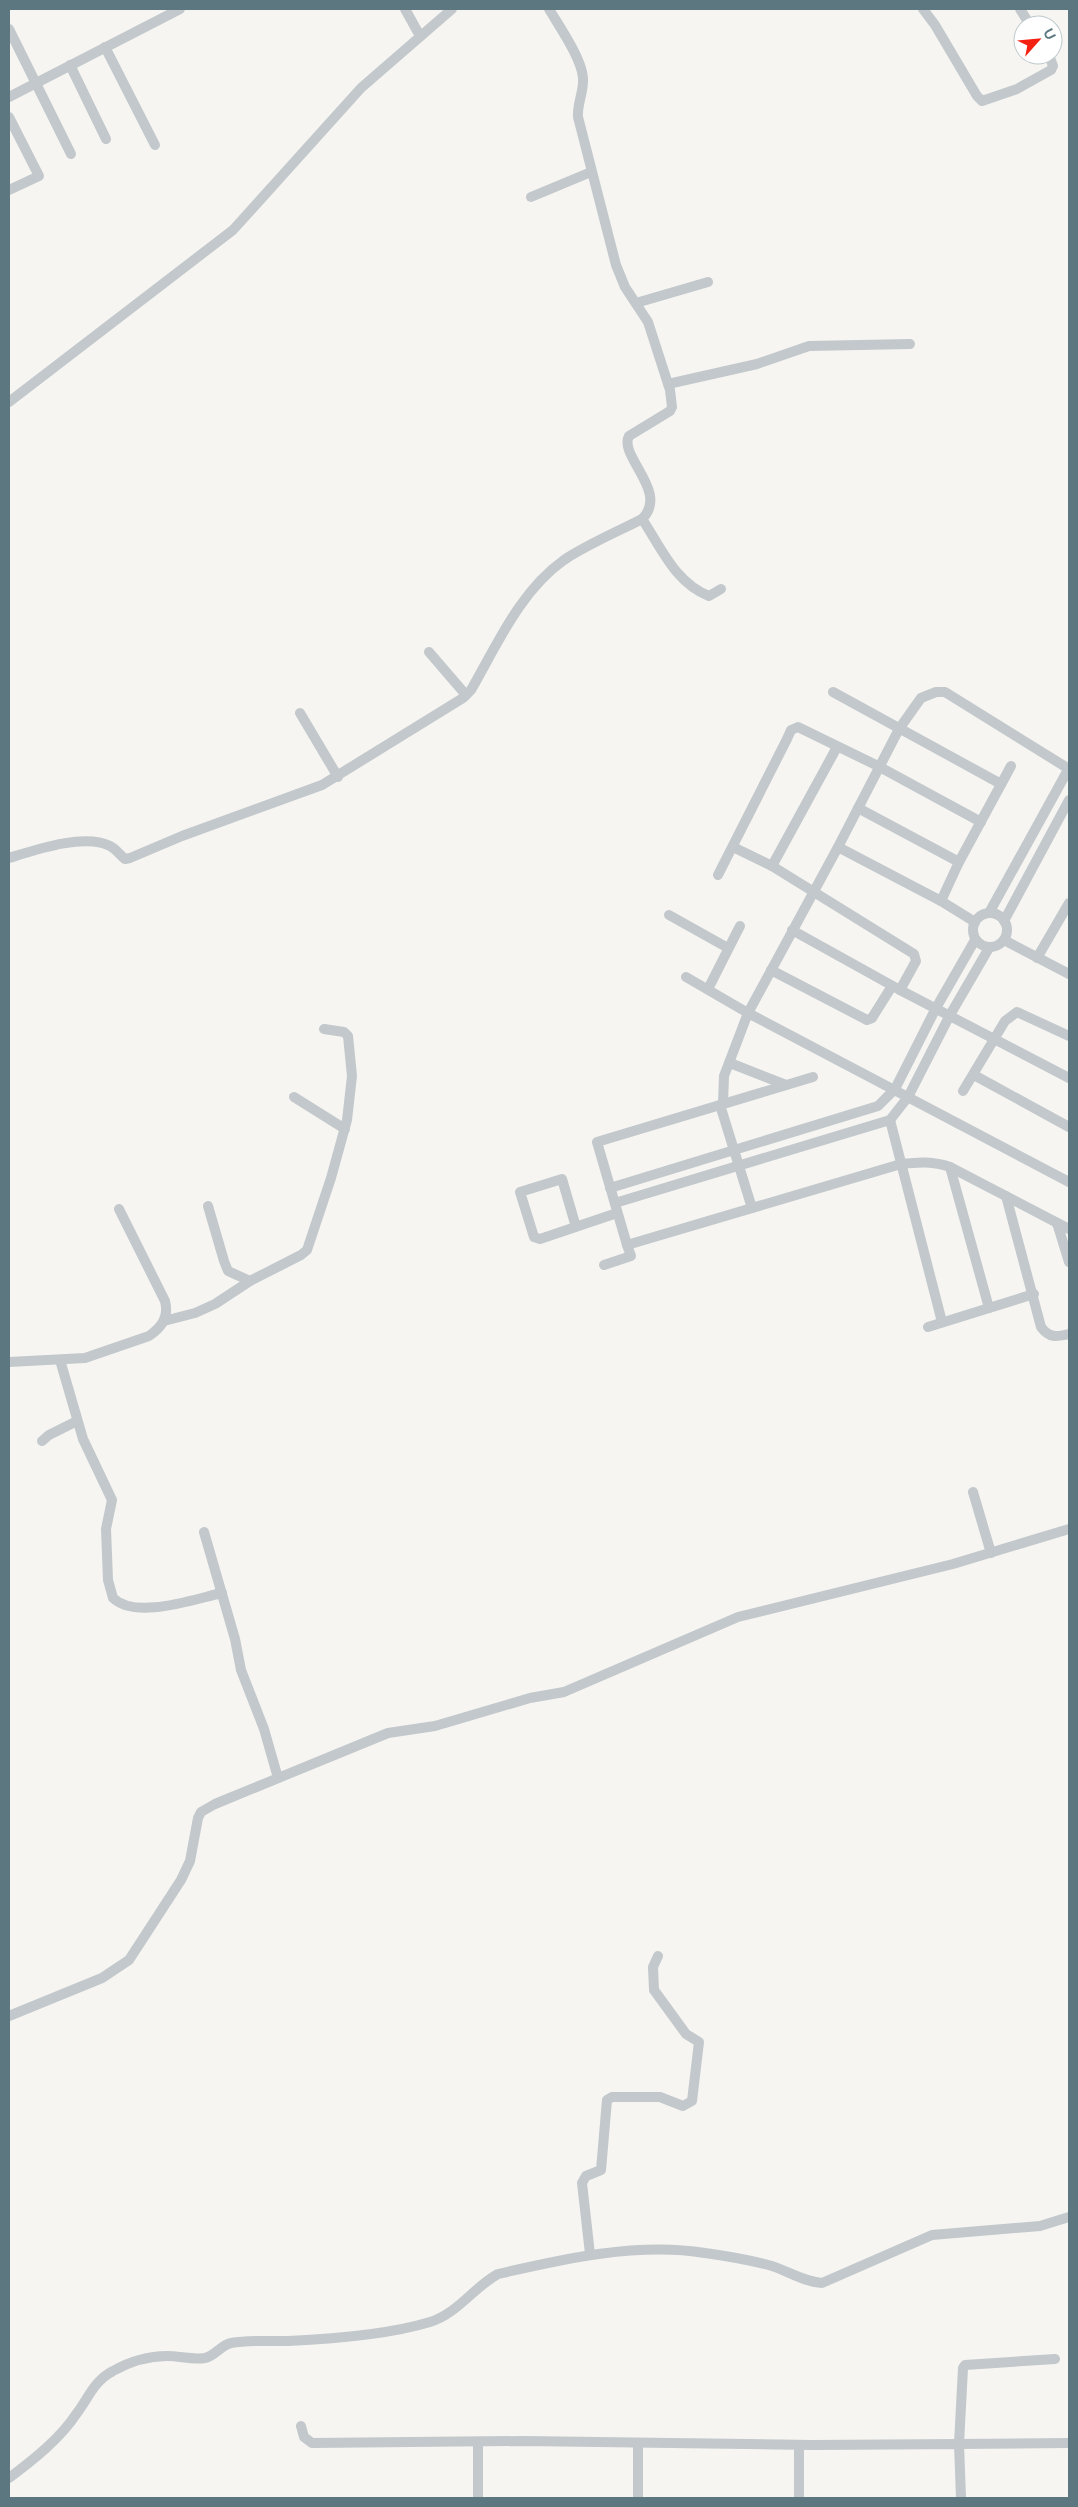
<svg xmlns="http://www.w3.org/2000/svg" width="1078" height="2507" font-family="Raleway,sans-serif">
	<style>
		.lines { fill: none; stroke-linecap: round; stroke-linejoin: round }
		.minor { stroke: #c2c8cb; stroke-width: 10 }
	</style>
	<rect width="100%" height="100%" fill="#f6f5f1"/>
	<g class="lines">
		<g class="minor">
			<polyline points="405,9 420,36"/>
			<polyline points="923,9 935,25 977,96 982,101 1017,89 1051,70 1053,66 1049,55"/>
			<polyline points="1020,9 1030,25"/>
			<polyline points="9,29 71,154"/>
			<polyline points="105,47 155,145"/>
			<polyline points="70,65 106,139"/>
			<polyline points="9,97 180,9"/>
			<polyline points="9,117 39,176 9,190"/>
			<polyline points="531,197 591,172"/>
			<polyline points="636,303 708,282"/>
			<polyline points="668,384 757,364 809,346 910,344"/>
			<polyline points="9,402 233,230 361,88 452,9"/>
			<path d="M642,519C661,547 675,583 709,596L721,589"/>
			<polyline points="429,652 466,695"/>
			<polyline points="833,692 1001,784"/>
			<polyline points="300,713 338,777"/>
			<polyline points="1069,769 945,692 936,692 921,698 899,729 838,847 748,1013 1069,1182"/>
			<polyline points="858,808 959,862"/>
			<polyline points="733,847 772,866 914,954 916,961 900,990"/>
			<polyline points="838,847 941,901 975,922"/>
			<path d="M9,858C35,850 84,833 110,846C116,849 120,855 125,859L130,858L182,836L322,785L463,698L471,690C497,645 520,591 564,560C588,544 617,532 642,519C670,492 618,456 629,436L670,411L672,407L670,390L648,322L625,287L616,265L578,117C577,103 584,92 583,78C582,59 559,26 549,9"/>
			<polyline points="772,866 837,747"/>
			<polyline points="718,875 787,739 791,730 798,727 878,766 981,822"/>
			<polyline points="941,901 959,862 1011,766"/>
			<circle cx="990" cy="930" r="17"/>
			<polyline points="989,913 1069,768"/>
			<polyline points="669,915 728,948"/>
			<polyline points="1004,921 1069,800"/>
			<polyline points="792,930 900,990 1069,1078"/>
			<polyline points="1004,940 1069,974"/>
			<polyline points="1037,958 1069,903"/>
			<polyline points="771,970 867,1020 872,1018 892,986"/>
			<polyline points="686,977 748,1013 724,1076 723,1104 720,1105 752,1208"/>
			<polyline points="708,989 740,926"/>
			<polyline points="730,1063 786,1085"/>
			<polyline points="974,1075 1069,1127"/>
			<path d="M813,1077L597,1142L627,1245L901,1164C919,1162 933,1161 950,1167L1069,1229"/>
			<polyline points="963,1091 1005,1021 1017,1012 1069,1036"/>
			<polyline points="294,1097 345,1129"/>
			<polyline points="890,1120 942,1322"/>
			<polyline points="950,1167 989,1308"/>
			<polyline points="610,1188 878,1106 895,1089 936,1008 975,940"/>
			<path d="M1006,1196L1041,1327C1049,1338 1056,1337 1069,1334"/>
			<polyline points="615,1203 890,1120 908,1097 950,1015 989,948"/>
			<polyline points="208,1206 224,1261 228,1271 250,1281"/>
			<polyline points="1057,1223 1069,1262"/>
			<polyline points="576,1227 562,1179 520,1192 534,1237 540,1239 617,1213"/>
			<polyline points="604,1265 631,1256 627,1245"/>
			<polyline points="164,1321 195,1313 215,1304 250,1281 301,1255 307,1250 331,1178 347,1120 352,1076 348,1036 344,1032 324,1029"/>
			<polyline points="928,1327 1034,1294"/>
			<path d="M60,1360L83,1439L112,1500L106,1529L108,1580L113,1598C136,1620 194,1599 222,1593"/>
			<path d="M9,1362L85,1358L149,1336C162,1327 169,1317 165,1301L119,1209"/>
			<polyline points="42,1441 49,1435 77,1421"/>
			<polyline points="973,1492 991,1553"/>
			<polyline points="204,1532 235,1639 241,1670 264,1729 278,1778"/>
			<polyline points="9,2016 102,1978 129,1960 181,1880 190,1861 198,1818 201,1812 215,1804 388,1733 435,1726 530,1698 564,1692 738,1617 953,1564 1069,1529"/>
			<polyline points="590,2254 582,2183 586,2176 601,2170 607,2100 612,2097 660,2097 683,2106 692,2101 699,2042 686,2034 654,1990 653,1967 658,1956"/>
			<polyline points="1055,2359 965,2365 963,2368 959,2444 1069,2443"/>
			<polyline points="301,2426 304,2437 312,2443 523,2441 813,2445 959,2444 961,2498"/>
			<polyline points="638,2443 638,2498"/>
			<path d="M9,2478C33,2460 60,2439 77,2413C89,2397 94,2381 113,2371C129,2362 149,2356 167,2356C180,2356 192,2360 205,2358C215,2356 221,2345 231,2343C249,2340 269,2341 288,2341C333,2339 387,2335 430,2322C457,2314 474,2287 498,2274C563,2259 637,2242 705,2253C727,2256 750,2260 772,2266C788,2271 804,2282 822,2283L932,2235L1040,2226L1069,2217"/>
			<polyline points="478,2498 478,2442"/>
			<polyline points="799,2498 799,2445"/>
		</g>
	</g>
	<rect width="1078" height="2507" fill="none" stroke="#5d7780" stroke-width="20"/>
	<g transform="translate(1038 40) rotate(63)"><circle r="24" fill="#ffffff" stroke="#bec9cc"/>
	<path d="M0-4L9 19L0 12L-9 19Z" fill="#f42113"/>
	<text y="-8" font-size="14" font-weight="bold" text-anchor="middle" fill="#5d7780">U</text>
	</g>
</svg>
